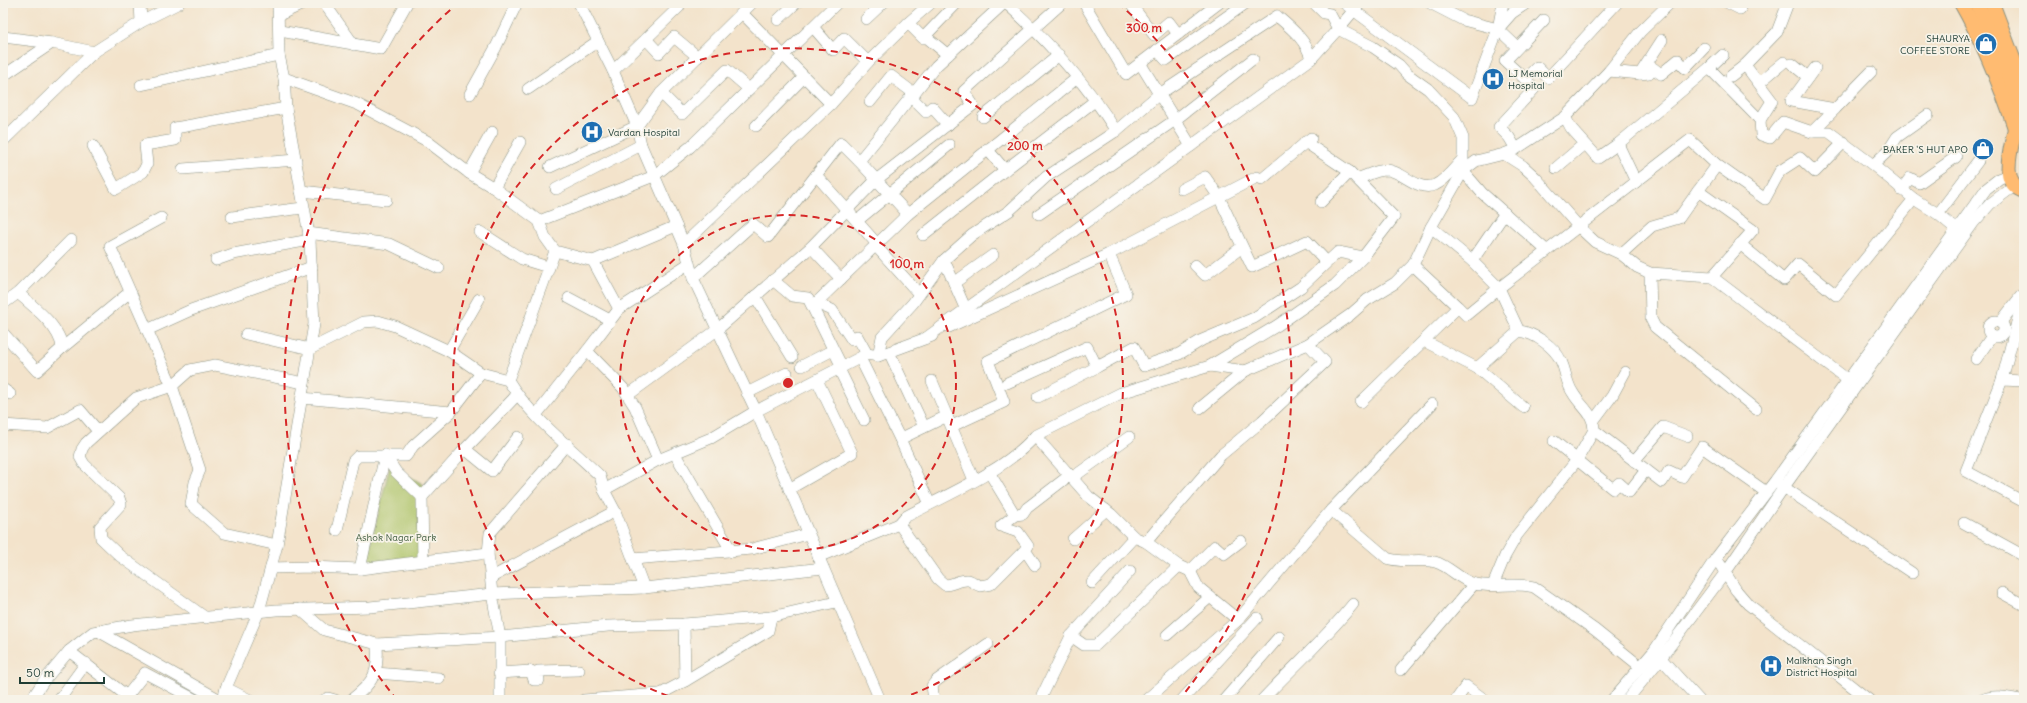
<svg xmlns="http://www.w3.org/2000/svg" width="2027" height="703" font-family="Delius,sans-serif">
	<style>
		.green { fill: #adc367; stroke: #66804e }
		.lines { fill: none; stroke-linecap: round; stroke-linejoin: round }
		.minor-casing { stroke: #899080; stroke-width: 12 }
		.major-casing { stroke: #899080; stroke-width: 16 }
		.minor { stroke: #fff; stroke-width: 11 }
		.major { stroke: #ffbb71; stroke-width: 14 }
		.ring { fill: none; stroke: #d62828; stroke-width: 2; stroke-dasharray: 7 5 }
		.labels { text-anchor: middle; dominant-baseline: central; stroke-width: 3.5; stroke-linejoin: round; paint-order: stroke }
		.poi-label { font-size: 10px; fill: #1f3d34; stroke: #f7f3e8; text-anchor: start }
		.park-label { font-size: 10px; fill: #425e41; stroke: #f7f3e8 }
		.centre { fill: #d62828; stroke: #f7f3e8; stroke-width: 2 }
		.ring-label { font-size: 12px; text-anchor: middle; font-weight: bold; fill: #d62828; stroke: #f7f3e8; stroke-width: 3.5; stroke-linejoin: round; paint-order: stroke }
	</style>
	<rect width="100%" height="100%" fill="#f7f3e8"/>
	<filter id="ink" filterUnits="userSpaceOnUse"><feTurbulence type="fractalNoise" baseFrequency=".025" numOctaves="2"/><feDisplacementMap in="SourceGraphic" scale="8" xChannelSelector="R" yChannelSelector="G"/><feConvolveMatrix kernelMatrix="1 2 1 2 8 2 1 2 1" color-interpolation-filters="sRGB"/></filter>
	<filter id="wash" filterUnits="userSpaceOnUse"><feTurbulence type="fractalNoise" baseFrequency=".012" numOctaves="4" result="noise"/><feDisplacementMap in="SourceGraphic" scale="16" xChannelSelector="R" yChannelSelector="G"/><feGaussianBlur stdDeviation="0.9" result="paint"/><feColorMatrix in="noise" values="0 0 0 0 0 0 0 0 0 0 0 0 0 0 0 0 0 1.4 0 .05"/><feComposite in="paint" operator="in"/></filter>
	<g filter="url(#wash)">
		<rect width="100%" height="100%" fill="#f3e3cb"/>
		<polygon class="green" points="390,465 424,485 418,499 420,558 372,564 366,563"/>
	</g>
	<g filter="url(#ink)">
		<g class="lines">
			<g class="minor-casing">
				<g id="minor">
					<polyline points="140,3 141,22"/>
					<polyline points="324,3 354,45"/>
					<polyline points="579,3 613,71 637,126 641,145 684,244 693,278 756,411 880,700"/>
					<path d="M1006,3C1048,41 1086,83 1116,131"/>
					<polyline points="1084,3 1126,74 1219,3"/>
					<polyline points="1130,3 1154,35 1169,22 1178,34"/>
					<polyline points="1314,3 1324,13 1330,14 1338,29 1360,3"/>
					<polyline points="1344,3 1472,98 1498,29 1503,3"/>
					<polyline points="1430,3 1463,20 1498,29"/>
					<polyline points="1728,3 1740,9"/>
					<polyline points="742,13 831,104"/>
					<polyline points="279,15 305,3"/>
					<polyline points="866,19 883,3"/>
					<polyline points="778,20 796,3"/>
					<polyline points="908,23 923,38 925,36 948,55"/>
					<polyline points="813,27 833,50 844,38 868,62"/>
					<polyline points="280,31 381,49 407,3"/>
					<polyline points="925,36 957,3"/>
					<polyline points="3,37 52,43 94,52"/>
					<polyline points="646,39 659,53 674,37 698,57"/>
					<polyline points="1517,47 1498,29 1512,13 1527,3"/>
					<polyline points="1157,50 1166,60 1246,3"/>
					<polyline points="1140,63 1191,146"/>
					<polyline points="1792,64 1808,77"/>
					<polyline points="1745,65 1777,32 1788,3"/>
					<polyline points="1709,68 1723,55"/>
					<polyline points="613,71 679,7 675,3"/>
					<polyline points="1609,71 1640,74 1662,40"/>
					<polyline points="1640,74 1649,73 1653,68 1661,74 1678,60 1685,68 1704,48"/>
					<polyline points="3,76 52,43"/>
					<polyline points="1731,76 1745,65 1772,101 1760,120"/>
					<polyline points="284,78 357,104 427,141 469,173 494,188 539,221 545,237 555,251 593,261 619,309"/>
					<polyline points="1525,79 1505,61 1544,20"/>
					<polyline points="1759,83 1784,62"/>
					<polyline points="141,85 279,55"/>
					<polyline points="528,89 598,41"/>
					<polyline points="661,93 682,114 727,70 749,89"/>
					<polyline points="470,94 496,47 517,3"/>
					<polyline points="912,98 926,112 932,107 948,125"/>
					<polyline points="870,102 891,76 915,94"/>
					<polyline points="1835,109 1871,72"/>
					<polyline points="983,117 1059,55"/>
					<polyline points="1565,117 1571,128 1598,158 1618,144 1709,68 1760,120 1761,135 1770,138 1783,122 1812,132 1829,132 1873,165 1914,199 1836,295 1798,264 1784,280 1740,244"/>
					<polyline points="756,126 804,77"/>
					<polyline points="1812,132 1835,109 1791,101 1815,68"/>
					<polyline points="3,141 94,52 141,22 179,3"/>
					<polyline points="1305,142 1350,172"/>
					<polyline points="1618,144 1636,182"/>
					<polyline points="93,146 116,189 143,172 147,164 145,145 175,140 175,128 286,108"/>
					<polyline points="987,149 1005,170"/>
					<polyline points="1516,149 1509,137 1499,127 1534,89 1525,79 1537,67 1548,78 1617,3"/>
					<polyline points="1504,154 1523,166 1535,177 1579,227 1595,242 1621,254 1652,226 1679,218 1698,191"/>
					<polyline points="859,161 908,214"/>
					<polyline points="1717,165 1765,199 1780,171 1800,158 1815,172 1844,142"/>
					<polyline points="1873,165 1888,151 1897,137 1928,115"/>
					<polyline points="550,167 637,126 661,93 752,3"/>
					<polyline points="1556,168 1584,144"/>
					<polyline points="183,169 296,160"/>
					<polyline points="469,173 492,132"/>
					<polyline points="816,175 877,244"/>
					<path d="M1357,179C1366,176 1376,170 1387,170C1403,171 1417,192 1435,185C1446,180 1455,167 1462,160"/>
					<polyline points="494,188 520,142"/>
					<polyline points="556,189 641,145"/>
					<polyline points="1182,189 1205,177 1219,197 1252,267 1307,241 1327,262"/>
					<polyline points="1901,190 1910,178 1919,183 1956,157"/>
					<polyline points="301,191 386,200"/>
					<polyline points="1914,199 1938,214 1978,161"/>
					<polyline points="1039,214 1175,120 1253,59"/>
					<polyline points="1938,214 1957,230"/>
					<polyline points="232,217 303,208"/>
					<polyline points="161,218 110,246 172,386 200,470 195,482 191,504 224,533 277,545"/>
					<polyline points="858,220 949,145"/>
					<polyline points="539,221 654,176 690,147 837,3"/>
					<polyline points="480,232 522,259 548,267"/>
					<polyline points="308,233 389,244 439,268"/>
					<polyline points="923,235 1005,170 1096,100"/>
					<polyline points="684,244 831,104 868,62 908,23 931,3"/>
					<polyline points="875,245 919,294"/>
					<polyline points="811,247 841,279"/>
					<polyline points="1621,254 1637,267 1650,273 1712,277"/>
					<polyline points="216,260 233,254 310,240"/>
					<polyline points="944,260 966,310"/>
					<polyline points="593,261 676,226"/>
					<polyline points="1472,261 1505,213"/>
					<polyline points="1195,265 1205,275 1242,247"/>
					<polyline points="1413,265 1458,307"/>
					<polyline points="1650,273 1651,319 1655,327 1756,409"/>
					<polyline points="693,278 753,224 768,237 841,143 859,161 936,66 1004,3"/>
					<polyline points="773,280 792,296 808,298 842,367"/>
					<polyline points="954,283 993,255"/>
					<polyline points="2024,295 2002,380 2024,381"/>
					<polyline points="755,296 792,357"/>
					<polyline points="569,298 610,320"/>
					<polyline points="3,304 18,293 71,240"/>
					<circle cx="1996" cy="329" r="8"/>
					<polyline points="2000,323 2021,296"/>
					<polyline points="949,327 1109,254 1257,177 1262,179 1311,138"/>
					<polyline points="147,330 191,310 312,267"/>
					<polyline points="1519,331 1499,288 1690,140 1717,165 1698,191 1753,230 1712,277 1848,380"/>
					<path d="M3,333L37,371L62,348C61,328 33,306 18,293"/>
					<path d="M246,334L310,349L364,322L378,321L395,326L449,351L481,373L508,380C531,418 569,446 600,476L604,490L615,511L644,588"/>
					<polyline points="926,338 1311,59 1338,29 1373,47 1399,65 1407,74 1428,89 1454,117 1463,138 1463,171 1482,193 1546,250"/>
					<path d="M1424,341L1477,368L1519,331C1534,333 1554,346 1561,361C1566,371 1566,383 1573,393C1581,407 1594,413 1594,430L1662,482L1669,471L1682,477L1702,447L1766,492"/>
					<polyline points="62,348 130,292"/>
					<polyline points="449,351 479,299"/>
					<polyline points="587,351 623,388 635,407 658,460"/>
					<polyline points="889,352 924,427"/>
					<polyline points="867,354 857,336 852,340 832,310 816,303 908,214 1077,78"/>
					<path d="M878,356L882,337L913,303L944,260L972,235L1009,211L1046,177L1116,131L1158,95L1277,16C1291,28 1307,41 1311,59"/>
					<polyline points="860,358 900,439 947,416"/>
					<polyline points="1976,359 1992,336"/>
					<polyline points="802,366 833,350"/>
					<polyline points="1210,366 1245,371 1308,344 1350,315 1367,300 1395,283 1413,265 1431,227"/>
					<polyline points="1477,368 1523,407"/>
					<polyline points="839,369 864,420"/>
					<polyline points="508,380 555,251"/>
					<polyline points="2002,380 1966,471 2024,502"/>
					<polyline points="932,381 974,480"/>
					<polyline points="1007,383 1087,347 1097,367 1134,347 1144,366 1179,354 1202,340 1254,318 1301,287 1338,252 1363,257"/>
					<polyline points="3,389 10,394"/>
					<polyline points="747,393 787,373"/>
					<polyline points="628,395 717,330 811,247 876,180 973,105 964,91 1062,3"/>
					<polyline points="1038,397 1097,367"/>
					<polyline points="302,398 451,412"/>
					<polyline points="1361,402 1458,307 1466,315 1499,288 1472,261 1431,227 1463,171 1476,161 1504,154 1516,149 1565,117 1609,71 1640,32 1670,3"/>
					<polyline points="1200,408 1245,371"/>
					<polyline points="536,415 587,351 619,309 688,264"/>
					<polyline points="1594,420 1612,396 1625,372"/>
					<polyline points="3,425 47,428 80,410 98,431"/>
					<polyline points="952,426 1004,402 988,361 1126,294 1109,254"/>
					<polyline points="1035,436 1088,496 1111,514 1134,537 1146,542 1179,566 1190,571 1198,587 1238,620 1146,700"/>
					<polyline points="900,439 930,504"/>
					<polyline points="1554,441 1613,489 1619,483 1629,492 1646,470"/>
					<polyline points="465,449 492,471 518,437"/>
					<polyline points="675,454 732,552"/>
					<polyline points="385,455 396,472 422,497"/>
					<polyline points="1634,461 1663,427 1687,436"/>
					<polyline points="989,472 1015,515 1001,526 1018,532 1028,546 1025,550 1035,565"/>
					<polyline points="1072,478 1129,437"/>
					<polyline points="1779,484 1912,573"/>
					<polyline points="789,489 852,453 817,380"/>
					<polyline points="604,490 658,460 711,438 756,411 867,354 878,356 932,336"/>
					<path d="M1331,510L1387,558C1402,564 1419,558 1435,562C1450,566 1460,581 1475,584C1495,588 1514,582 1534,587L1595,630L1641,667"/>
					<polyline points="1015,515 1023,514 1027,508 1070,475"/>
					<polyline points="1964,523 2024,556"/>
					<polyline points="337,530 353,461 358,456 406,456 413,446 451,412 481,373"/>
					<polyline points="1073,539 1106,510"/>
					<polyline points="1146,542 1221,455 1262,421 1325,362 1308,344"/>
					<path d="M1025,550L991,584L980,586C976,585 971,580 968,580C960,579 953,585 945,585L938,579L899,524L905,517C945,496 1006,470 1035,436L1121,393L1210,366L1278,325L1335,285L1363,257L1394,217L1350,172L1321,202"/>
					<polyline points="818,557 899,524"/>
					<polyline points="1716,558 1736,590 1748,604 1869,700"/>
					<polyline points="633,559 752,549 808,534"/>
					<polyline points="423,561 422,497 465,449 517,395"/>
					<polyline points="271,568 311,567 360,569 488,553"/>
					<polyline points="360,569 385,455"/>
					<polyline points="1190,571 1215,546 1224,554 1241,541"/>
					<polyline points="492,577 615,511"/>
					<polyline points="1092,583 1134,537"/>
					<polyline points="1493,585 1505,556 1517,535 1577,460 1594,430"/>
					<polyline points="2002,593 2024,605"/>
					<polyline points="300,609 324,630 377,644 500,637 608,626 684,624 771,617 836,602"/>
					<polyline points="206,618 120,556 101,538 100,527 121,504 119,498 84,464 80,457 82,449 86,443 136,398 172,386 190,370 215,365 304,383"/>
					<polyline points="1238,620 1331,510 1432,404"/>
					<polyline points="684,624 685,681"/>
					<polyline points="98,631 220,700"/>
					<polyline points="1167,635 1210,597"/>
					<polyline points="1071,636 1084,645 1096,645 1179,566"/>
					<polyline points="69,651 127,696 145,673 196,700"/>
					<polyline points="1657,654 1699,700"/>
					<polyline points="1401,670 1474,584"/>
					<polyline points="376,673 439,678"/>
					<polyline points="499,673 531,671 534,680 539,680 538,671 579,670"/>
					<polyline points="226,688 250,700"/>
					<polyline points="31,700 43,682 69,651 93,632 132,625 276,610 370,607 492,594 644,588 823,568"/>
					<polyline points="59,700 86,663"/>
					<polyline points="223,700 226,688 259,611 277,545 314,324 310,240 286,108 284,78 279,55 278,3"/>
					<polyline points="324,700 328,698 335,700"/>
					<path d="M351,700C374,682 379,673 377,644"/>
					<polyline points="500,700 500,637 492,594 488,553 490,533 567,444"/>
					<polyline points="584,700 659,694"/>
					<polyline points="649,700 685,681 768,631 771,617"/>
					<polyline points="934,700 932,686 936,681 988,644"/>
					<polyline points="1040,700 1071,636 1130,571"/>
					<polyline points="1182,700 1257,618"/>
					<polyline points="1224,700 1279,637"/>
					<path d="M1262,700C1292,668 1325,639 1353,604"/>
					<polyline points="1456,700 1466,686 1485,700"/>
					<polyline points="1612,700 1654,651 1716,558 1775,481 1986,189 2000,178 2008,176"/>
					<polyline points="1627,700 1661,658 1725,573 1784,487 1974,222 1990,204 2014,186"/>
					<path d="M1982,700C1994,694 2009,698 2021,700"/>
				</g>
			</g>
			<g class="major-casing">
				<g id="major">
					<path d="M1961,3C1984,43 2000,84 2015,128"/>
					<polyline points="1977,3 2011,79 2024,114"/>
					<polyline points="1992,3 2022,82"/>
					<path d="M2020,121L2015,128C2012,147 1998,183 2024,191"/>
				</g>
			</g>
			<use href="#minor" class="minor"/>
			<use href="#major" class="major"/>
		</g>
	</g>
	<g class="ring">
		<circle cx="788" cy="383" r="168"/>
		<path d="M679 700A335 335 0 1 1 897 700"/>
		<path d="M397 700A503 503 0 0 1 458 3M1118 3A503 503 0 0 1 1179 700"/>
	</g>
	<defs>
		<g id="shop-disc" transform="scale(1.15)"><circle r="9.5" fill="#1f6fb2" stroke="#f7f3e8"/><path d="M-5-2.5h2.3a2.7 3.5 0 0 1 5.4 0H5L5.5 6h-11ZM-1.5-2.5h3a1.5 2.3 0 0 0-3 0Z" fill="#fff"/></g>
		<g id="hospital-disc" transform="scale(1.15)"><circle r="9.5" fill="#1f6fb2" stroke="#f7f3e8"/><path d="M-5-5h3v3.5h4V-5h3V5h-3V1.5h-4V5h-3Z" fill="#fff"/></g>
	</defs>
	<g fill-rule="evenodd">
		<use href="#shop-disc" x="1986" y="44"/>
		<use href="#hospital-disc" x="1493" y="79"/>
		<use href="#hospital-disc" x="592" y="132"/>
		<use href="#shop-disc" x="1983" y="149"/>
		<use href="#hospital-disc" x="1771" y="666"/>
	</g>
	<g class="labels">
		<g class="poi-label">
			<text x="1970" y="38" text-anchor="end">SHAURYA<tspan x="1970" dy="12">COFFEE STORE</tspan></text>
			<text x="1508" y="73">LJ Memorial<tspan x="1508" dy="12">Hospital</tspan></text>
			<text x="608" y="132">Vardan Hospital</text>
			<text x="1968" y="149" text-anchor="end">BAKER 'S HUT APO</text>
			<text x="1786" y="660">Malkhan Singh<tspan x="1786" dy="12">District Hospital</tspan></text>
		</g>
		<g class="park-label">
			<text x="396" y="537">Ashok Nagar Park</text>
		</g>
	</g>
	<circle cx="788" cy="383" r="6" class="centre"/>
	<g class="ring-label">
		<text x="1144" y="32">300 m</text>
		<text x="1025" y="150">200 m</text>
		<text x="907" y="268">100 m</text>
	</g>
	<rect width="2027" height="703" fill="none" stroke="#f7f3e8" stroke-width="16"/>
	<path d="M20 677v6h84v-6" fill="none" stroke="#1f3d34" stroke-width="2"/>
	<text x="26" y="677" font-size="12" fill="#1f3d34" stroke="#f7f3e8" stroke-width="3" paint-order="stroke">50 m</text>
</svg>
